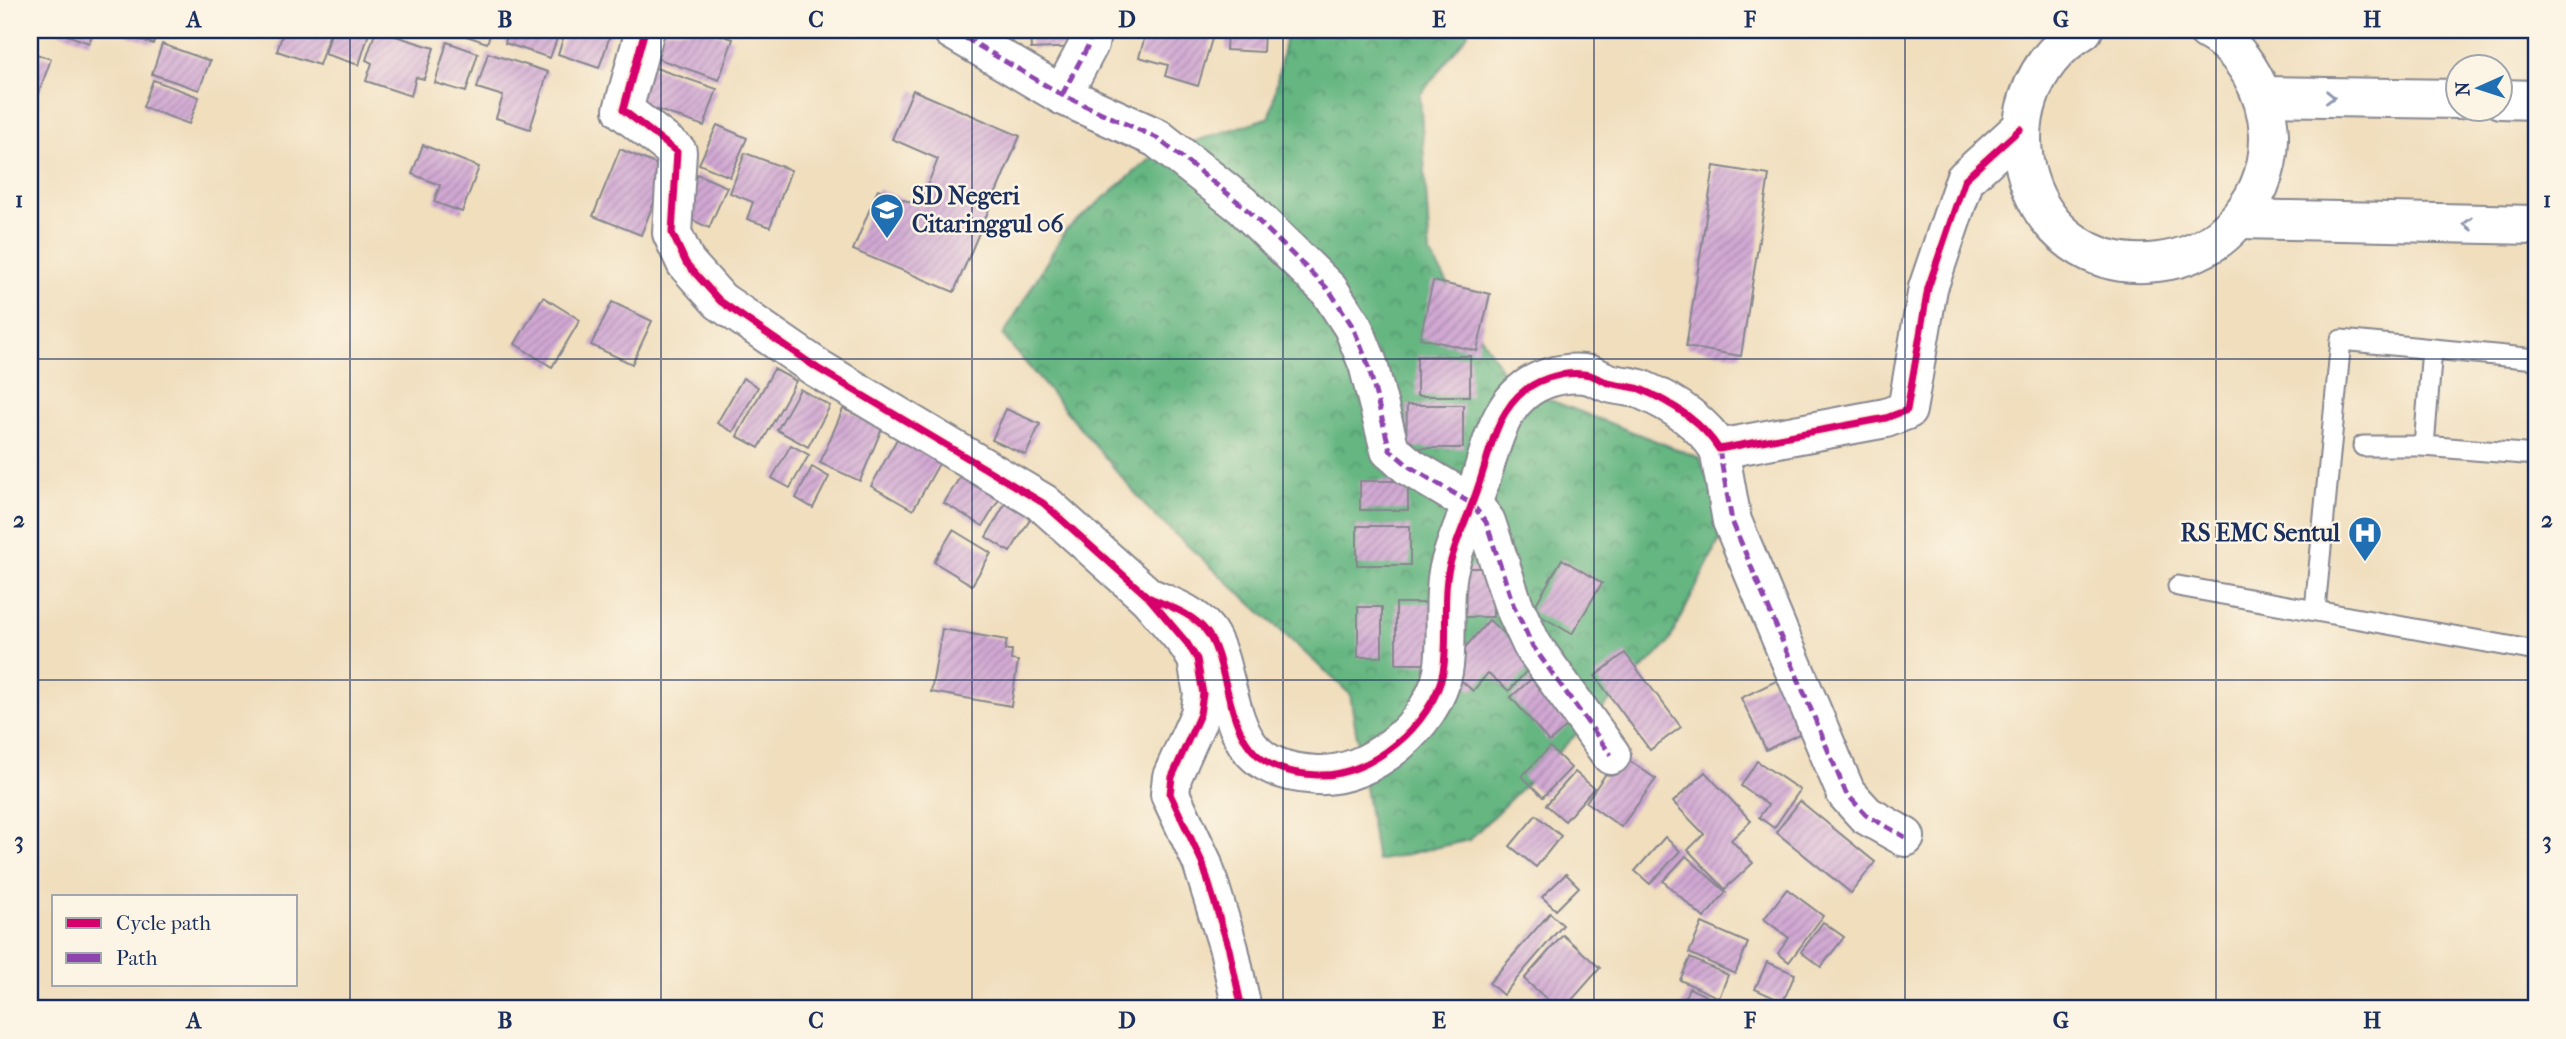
<svg xmlns="http://www.w3.org/2000/svg" width="2566" height="1039" font-family="'IM FELL French Canon',serif">
	<style>
		.forest { fill: url(#forest-crowns); stroke: #407270; stroke-width: 2 }
		.building { fill: url(#building-hatch) }
		.lines { fill: none; stroke-linecap: round; stroke-linejoin: round }
		.service-casing { stroke: #86868e; stroke-width: 23 }
		.minor-casing { stroke: #86868e; stroke-width: 42 }
		.service { stroke: #fff; stroke-width: 19 }
		.minor { stroke: #fff; stroke-width: 38 }
		.quiet { stroke: #8e44ad; stroke-width: 5; stroke-dasharray: 10 5; stroke-linecap: butt }
		.cycleway-casing { stroke: #fcf5e5; stroke-width: 11 }
		.cycleway { stroke: #d6006c; stroke-width: 7 }
		.oneway { stroke: #8d97ae }
		.grid { fill: none; stroke: #1b2f5e; stroke-width: 2; stroke-opacity: 0.55 }
		.labels { text-anchor: middle; dominant-baseline: central; stroke-width: 5; stroke-linejoin: round; paint-order: stroke }
		.poi-label { font-size: 24px; font-weight: bold; fill: #1b2f5e; stroke: #fcf5e5; text-anchor: start }
		.neatline { fill: none; stroke: #1b2f5e; stroke-width: 2.5 }
		.grid-label { font-size: 23px; text-anchor: middle; font-weight: bold; fill: #1b2f5e }
	</style>
	<defs>
		<pattern id="forest-crowns" width="20" height="18" patternUnits="userSpaceOnUse" patternTransform="scale(1.75)"><rect width="20" height="18" fill="#65b681"/><path d="M2 6a3 3 0 1 1 6 0M12 15a3 3 0 1 1 6 0" fill="none" stroke="#52946d"/></pattern>
		<pattern id="building-hatch" width="6" height="6" patternUnits="userSpaceOnUse" patternTransform="scale(1.75)"><rect width="6" height="6" fill="#d1a8d3"/><path d="M-1 1l2-2M0 6l6-6M5 7l2-2" fill="none" stroke="#a989ae"/></pattern>
	</defs>
	<rect width="100%" height="100%" fill="#fcf5e5"/>
	<filter id="ink" filterUnits="userSpaceOnUse"><feTurbulence type="fractalNoise" baseFrequency=".0143" numOctaves="2"/><feDisplacementMap in="SourceGraphic" scale="14" xChannelSelector="R" yChannelSelector="G"/><feConvolveMatrix kernelMatrix="1 2 1 2 8 2 1 2 1" color-interpolation-filters="sRGB"/></filter>
	<filter id="wash" filterUnits="userSpaceOnUse"><feTurbulence type="fractalNoise" baseFrequency=".00686" numOctaves="4" result="noise"/><feDisplacementMap in="SourceGraphic" scale="28" xChannelSelector="R" yChannelSelector="G"/><feGaussianBlur stdDeviation="1.57" result="paint"/><feColorMatrix in="noise" values="0 0 0 0 0 0 0 0 0 0 0 0 0 0 0 0 0 1.4 0 .05"/><feComposite in="paint" operator="in"/></filter>
	<g filter="url(#wash)">
		<rect width="100%" height="100%" fill="#f0debd"/>
		<polygon class="forest" points="1287,30 1467,30 1468,34 1420,95 1430,254 1511,385 1700,458 1727,525 1668,644 1469,840 1377,861 1350,694 1151,512 1003,336 1065,231 1156,154 1270,117"/>
		<g id="blocks">
			<g class="building">
				<polygon points="53,30 94,30 89,43"/>
				<polygon points="113,30 158,30 153,44"/>
				<polygon points="284,30 331,30 319,65 277,51"/>
				<polygon points="332,30 370,30 359,65 325,54"/>
				<polygon points="376,30 434,48 424,79 416,77 411,96 366,81 372,63 366,60"/>
				<polygon points="449,30 492,30 487,43"/>
				<polygon points="509,30 560,30 550,58 505,43"/>
				<polygon points="566,30 612,30 599,68 558,54"/>
				<polygon points="663,30 705,30 733,39 719,80 653,57"/>
				<polygon points="1030,30 1079,30 1080,47 1031,49"/>
				<polygon points="1147,30 1214,32 1198,86 1165,76 1168,65 1139,57"/>
				<polygon points="1227,30 1264,30 1263,52 1226,50"/>
				<polygon points="447,42 478,53 466,92 435,83"/>
				<polygon points="162,44 210,61 199,90 152,74"/>
				<polygon points="30,52 51,59 30,118"/>
				<polygon points="488,53 548,72 530,129 496,118 503,96 477,88"/>
				<polygon points="644,64 717,89 704,126 632,101"/>
				<polygon points="153,80 199,97 189,124 143,107"/>
				<polygon points="913,90 1020,136 954,292 853,250 878,189 919,206 938,159 892,139"/>
				<polygon points="717,125 747,138 730,177 699,164"/>
				<polygon points="423,145 479,167 462,212 434,202 440,185 412,174"/>
				<polygon points="620,149 667,169 641,235 593,216"/>
				<polygon points="745,153 791,170 770,227 747,219 753,202 730,193"/>
				<polygon points="1714,166 1769,175 1741,356 1686,347"/>
				<polygon points="697,174 727,187 709,228 680,214"/>
				<polygon points="1433,281 1490,294 1477,351 1420,338"/>
				<polygon points="543,297 580,320 552,367 515,344"/>
				<polygon points="612,302 652,321 632,364 591,345"/>
				<rect x="1417" y="356" width="53" height="40"/>
				<polygon points="774,369 796,381 759,448 737,436"/>
				<polygon points="743,378 758,387 733,432 717,423"/>
				<polygon points="800,389 830,406 808,447 777,430"/>
				<polygon points="1407,405 1463,405 1463,448 1406,448"/>
				<polygon points="843,409 883,426 860,481 820,463"/>
				<polygon points="1006,409 1040,424 1026,455 992,440"/>
				<polygon points="897,439 940,462 913,510 871,486"/>
				<polygon points="791,445 809,455 790,488 772,478"/>
				<polygon points="812,467 829,477 813,508 796,498"/>
				<polygon points="965,469 1003,493 983,526 944,503"/>
				<rect x="1360" y="481" width="48" height="29"/>
				<polygon points="1011,494 1036,510 1010,552 986,537"/>
				<rect x="1357" y="526" width="53" height="39"/>
				<polygon points="953,530 991,553 972,585 934,562"/>
				<polygon points="1562,559 1602,583 1572,634 1532,611"/>
				<rect x="1453" y="568" width="40" height="49"/>
				<rect x="1396" y="603" width="37" height="61"/>
				<rect x="1358" y="607" width="24" height="50"/>
				<polygon points="1489,620 1535,661 1509,691 1488,673 1473,691 1447,668"/>
				<polygon points="942,629 1007,640 1005,650 1012,650 1011,660 1018,661 1011,706 931,692"/>
				<polygon points="1625,653 1681,727 1650,750 1595,676"/>
				<polygon points="1538,673 1577,718 1549,742 1511,697"/>
				<polygon points="1778,680 1803,732 1766,750 1741,698"/>
				<polygon points="1550,747 1571,768 1543,797 1522,776"/>
				<polygon points="1620,754 1656,779 1621,827 1586,802"/>
				<polygon points="1757,761 1800,790 1774,828 1759,817 1768,805 1741,786"/>
				<polygon points="1575,772 1594,788 1565,821 1546,805"/>
				<polygon points="1705,772 1751,821 1731,840 1753,863 1725,889 1688,850 1704,834 1673,802"/>
				<polygon points="1800,801 1875,862 1851,893 1776,832"/>
				<polygon points="1536,815 1561,836 1536,867 1510,846"/>
				<polygon points="1665,837 1680,851 1650,884 1635,871"/>
				<polygon points="1686,856 1726,892 1704,918 1663,881"/>
				<polygon points="1566,874 1579,887 1556,910 1542,897"/>
				<polygon points="1787,889 1823,916 1789,962 1778,953 1789,938 1764,919"/>
				<polygon points="1550,913 1563,925 1503,995 1489,983"/>
				<polygon points="1823,922 1844,937 1821,967 1801,952"/>
				<polygon points="1702,923 1748,943 1735,974 1689,953"/>
				<polygon points="1563,935 1600,968 1564,1009 1558,1009 1524,979"/>
				<polygon points="1690,958 1728,975 1719,998 1680,980"/>
				<polygon points="1767,962 1795,974 1783,1002 1755,989"/>
				<polygon points="1689,988 1713,999 1709,1009 1680,1009"/>
			</g>
		</g>
	</g>
	<g filter="url(#ink)">
		<use href="#blocks" fill-opacity="0" stroke="#86868e" stroke-width="2"/>
		<g class="lines">
			<g class="service-casing">
				<g id="service">
					<polyline points="2432,349 2424,446 2536,455"/>
					<polyline points="2363,446 2424,446"/>
					<polyline points="2178,586 2536,651"/>
					<polyline points="2315,610 2341,340 2536,359"/>
				</g>
			</g>
			<g class="minor-casing">
				<g id="minor">
					<polyline points="645,30 623,110 677,152 672,233 686,263 720,301 817,368 1043,503 1148,597 1187,643 1197,659 1203,694 1200,714 1172,777 1170,794 1202,862 1229,949 1242,1009"/>
					<polyline points="952,30 1062,95 1157,138 1242,205 1329,290 1353,327 1368,364 1390,450 1410,467 1472,504 1486,522 1513,604 1532,645 1611,755"/>
					<path d="M2083,30C1971,100 2024,279 2158,262C2184,259 2210,248 2229,229C2255,204 2270,171 2269,134C2267,93 2244,49 2207,30"/>
					<polyline points="1062,95 1089,44 1092,30"/>
					<polyline points="2262,96 2458,99"/>
					<polyline points="2500,99 2536,100"/>
					<polyline points="2240,219 2536,225"/>
					<polyline points="1719,449 1732,521 1846,793 1866,815 1905,837"/>
					<path d="M1148,597C1168,606 1192,613 1206,631C1214,641 1219,658 1222,670C1238,731 1242,771 1317,775C1370,778 1433,724 1443,672C1449,639 1442,604 1448,572C1454,543 1469,515 1478,487C1493,443 1499,394 1548,378C1561,374 1576,372 1590,375C1596,377 1603,381 1609,383C1619,386 1630,386 1640,389C1671,402 1701,421 1719,449L1886,418L1907,410L1928,288L1965,179L2020,129"/>
				</g>
			</g>
			<use href="#service" class="service"/>
			<use href="#minor" class="minor"/>
			<g class="quiet">
				<polyline points="952,30 1062,95 1157,138 1242,205 1329,290 1353,327 1368,364 1390,450 1410,467 1472,504 1486,522 1513,604 1532,645 1611,755"/>
				<polyline points="1062,95 1089,44 1092,30"/>
				<polyline points="1719,449 1732,521 1846,793 1866,815 1905,837"/>
			</g>
			<g class="cycleway-casing">
				<g id="cycleway">
					<polyline points="645,30 623,110 677,152 672,233 686,263 720,301 817,368 1043,503 1148,597 1187,643 1197,659 1203,694 1200,714 1172,777 1170,794 1202,862 1229,949 1242,1009"/>
					<path d="M1148,597C1168,606 1192,613 1206,631C1214,641 1219,658 1222,670C1238,731 1242,771 1317,775C1370,778 1433,724 1443,672C1449,639 1442,604 1448,572C1454,543 1469,515 1478,487C1493,443 1499,394 1548,378C1561,374 1576,372 1590,375C1596,377 1603,381 1609,383C1619,386 1630,386 1640,389C1671,402 1701,421 1719,449L1886,418L1907,410L1928,288L1965,179L2020,129"/>
				</g>
			</g>
			<use href="#cycleway" class="cycleway"/>
		</g>
		<defs><path id="oneway-chevron" d="M-2-3.5L2.5 0L-2 3.5" fill="none" stroke-width="1.6" stroke-linecap="round" stroke-linejoin="round" transform="scale(1.75)"/></defs>
		<g class="oneway">
			<use href="#oneway-chevron" transform="translate(2330 97) rotate(1)"/>
			<use href="#oneway-chevron" transform="translate(2468 224) rotate(-179)"/>
		</g>
	</g>
	<path class="grid" d="M350,30V1009M661,30V1009M972,30V1009M1283,30V1009M1594,30V1009M1905,30V1009M2216,30V1009M30,359H2536M30,680H2536"/>
	<defs>
		<g id="school-pin" transform="scale(1.75)"><path d="M0 17L-7.5 6A9.5 9.5 0 1 1 7.5 6Z" fill="#1f6fb2" stroke="#fcf5e5"/><path d="M0-5L7-2L0 1L-7-2ZM-4 1L0 2.5L4 1V4Q0 6-4 4Z" fill="#fff"/></g>
		<g id="hospital-pin" transform="scale(1.75)"><path d="M0 17L-7.5 6A9.5 9.5 0 1 1 7.5 6Z" fill="#1f6fb2" stroke="#fcf5e5"/><path d="M-5-5h3v3.5h4V-5h3V5h-3V1.5h-4V5h-3Z" fill="#fff"/></g>
	</defs>
	<g fill-rule="evenodd">
		<use href="#school-pin" x="887" y="210"/>
		<use href="#hospital-pin" x="2365" y="533"/>
	</g>
	<g class="labels">
		<g class="poi-label">
			<text x="912" y="196">SD Negeri<tspan x="912" dy="28">Citaringgul 06</tspan></text>
			<text x="2340" y="533" text-anchor="end">RS EMC Sentul</text>
		</g>
	</g>
	<rect width="2566" height="1039" fill="none" stroke="#fcf5e5" stroke-width="77"/>
	<rect x="52" y="895" width="245" height="91" fill="#fcf5e5" stroke="#a2a6af" stroke-width="2"/>
	<rect x="66" y="918" width="35" height="10" fill="#d6006c" stroke="#a2a6af" stroke-width="2"/>
	<text x="116" y="930" font-size="21" fill="#1b2f5e">Cycle path</text>
	<rect x="66" y="953" width="35" height="10" fill="#8e44ad" stroke="#a2a6af" stroke-width="2"/>
	<text x="116" y="965" font-size="21" fill="#1b2f5e">Path</text>
	<g transform="translate(2479 88) rotate(267)"><circle r="33" fill="#fcf5e5" stroke="#a2a6af" stroke-width="2"/>
	<path d="M0-5L12 26L0 18L-12 26Z" fill="#1f6fb2"/>
	<text y="-10" font-size="19" font-weight="bold" text-anchor="middle" fill="#1b2f5e">N</text>
	</g>
	<rect x="38" y="38" width="2490" height="962" class="neatline"/>
	<g class="grid-label">
		<text x="194" y="27">A</text>
		<text x="505" y="27">B</text>
		<text x="816" y="27">C</text>
		<text x="1127" y="27">D</text>
		<text x="1439" y="27">E</text>
		<text x="1750" y="27">F</text>
		<text x="2061" y="27">G</text>
		<text x="2372" y="27">H</text>
		<text x="19" y="207">1</text>
		<text x="2547" y="207">1</text>
		<text x="19" y="527">2</text>
		<text x="2547" y="527">2</text>
		<text x="19" y="848">3</text>
		<text x="2547" y="848">3</text>
		<text x="194" y="1028">A</text>
		<text x="505" y="1028">B</text>
		<text x="816" y="1028">C</text>
		<text x="1127" y="1028">D</text>
		<text x="1439" y="1028">E</text>
		<text x="1750" y="1028">F</text>
		<text x="2061" y="1028">G</text>
		<text x="2372" y="1028">H</text>
	</g>
</svg>
